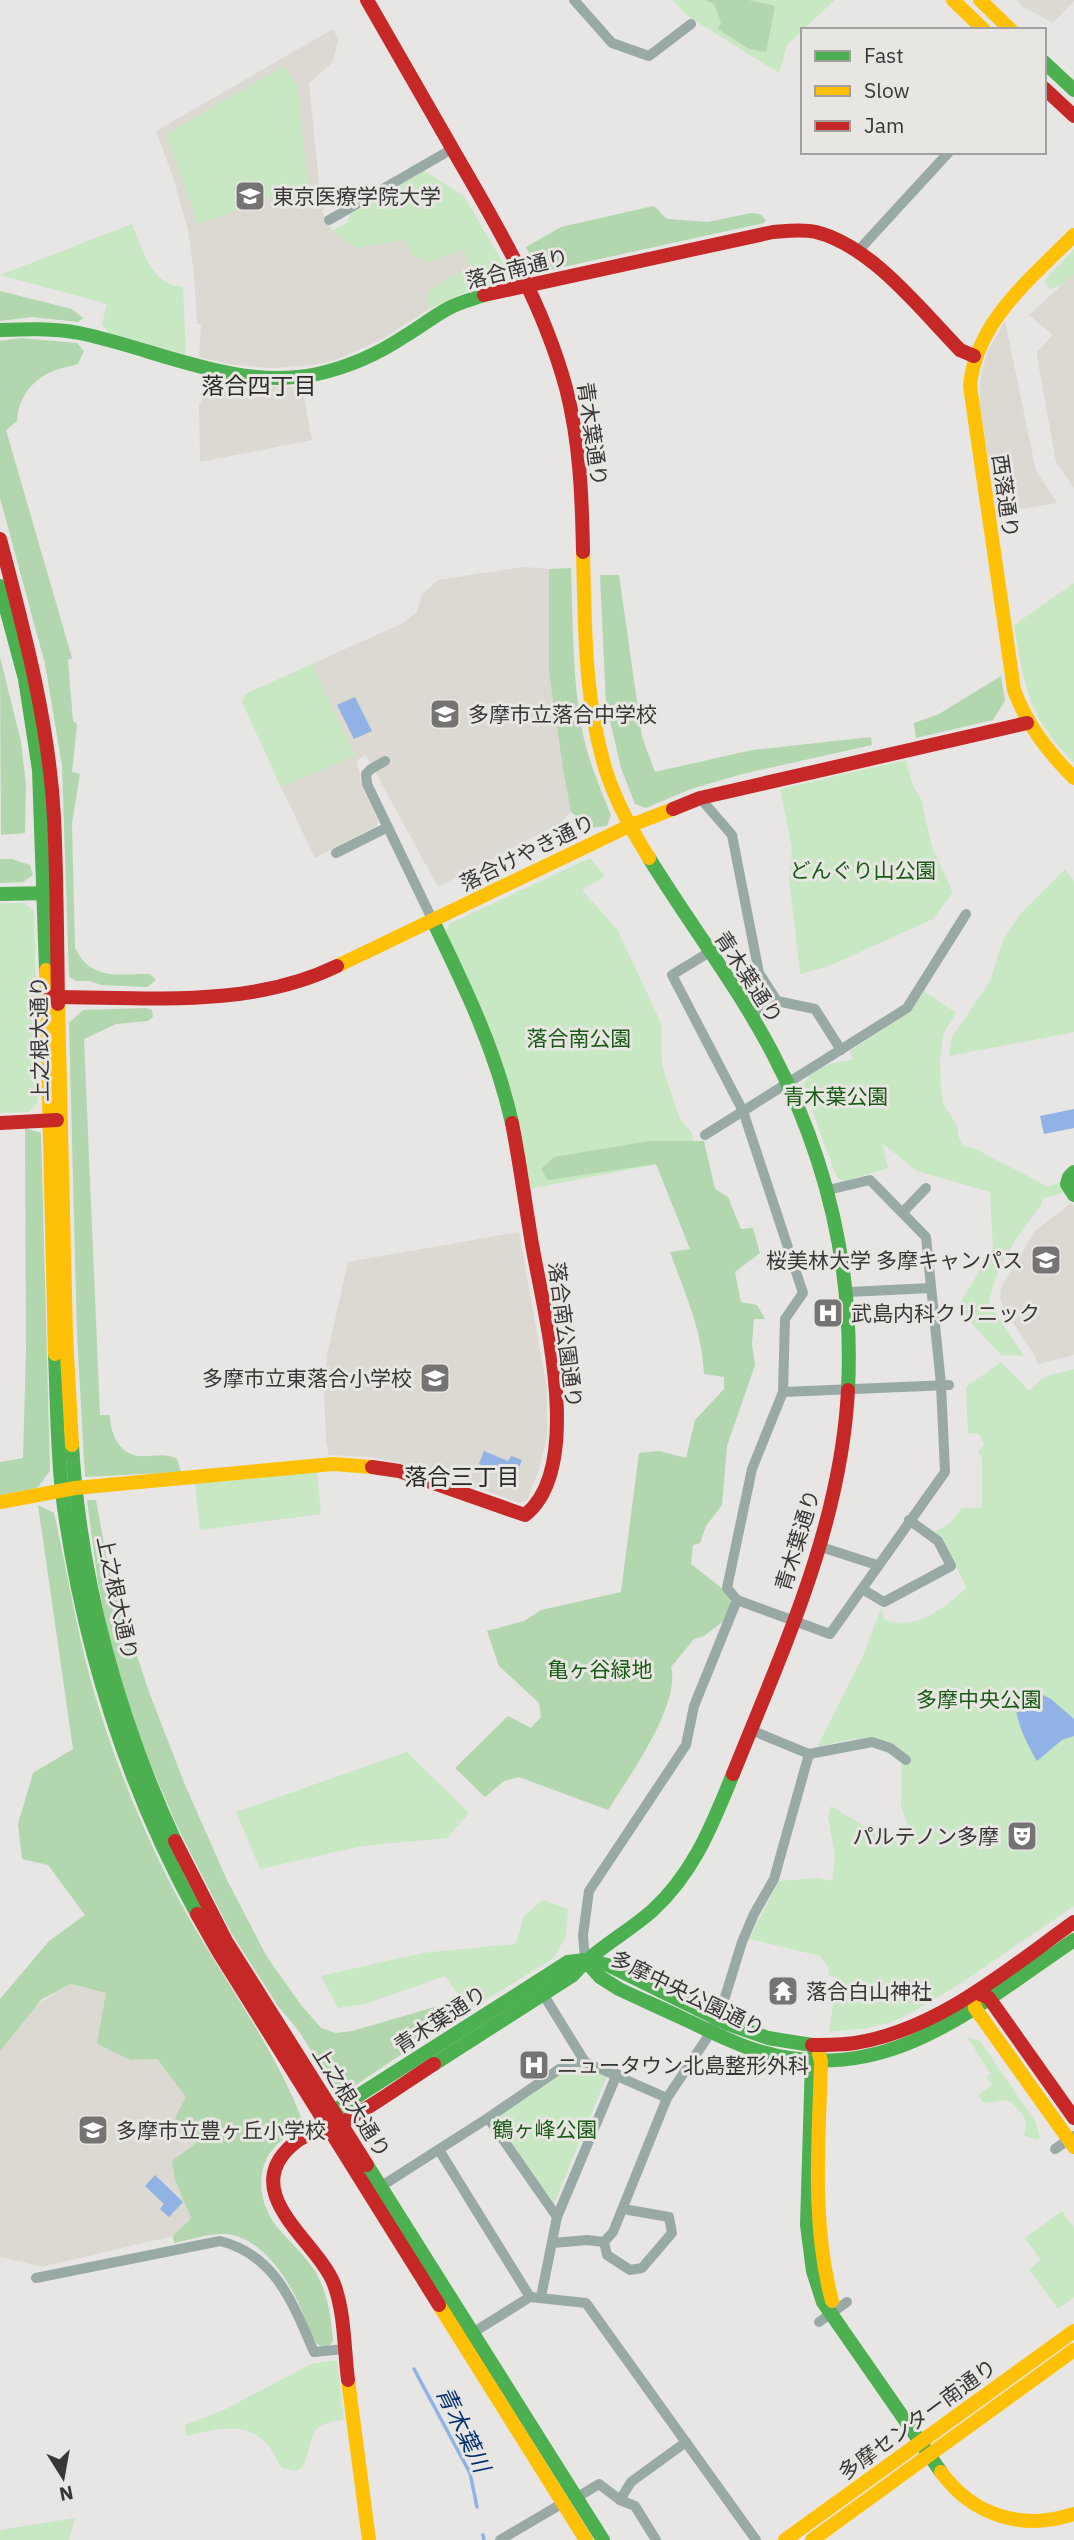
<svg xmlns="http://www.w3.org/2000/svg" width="1074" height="2540" font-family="'IBM Plex Sans','Noto Sans JP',sans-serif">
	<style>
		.built { fill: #dcd8d2 }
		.green { fill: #c8e7c3 }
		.forest { fill: #b2d6ae }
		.water { fill: #91b2e5 }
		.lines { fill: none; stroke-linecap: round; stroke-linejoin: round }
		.stream { stroke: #91b2e5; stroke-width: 3.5 }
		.street { stroke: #99aaa6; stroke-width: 10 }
		.fast { stroke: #4caf50; stroke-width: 14 }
		.slow { stroke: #ffc107; stroke-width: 14 }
		.jam { stroke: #c62828; stroke-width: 14 }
		.labels { text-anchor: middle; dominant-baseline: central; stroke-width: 6; stroke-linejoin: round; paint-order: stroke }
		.poi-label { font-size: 21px; fill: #383736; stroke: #e8e6e3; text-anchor: start }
		.street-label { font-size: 21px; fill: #383736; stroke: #e8e6e3 }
		.park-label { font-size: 21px; fill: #195a14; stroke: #e8e6e3 }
		.neighbourhood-label { font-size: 23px; fill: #2b2927; stroke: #e8e6e3 }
		.water-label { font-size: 23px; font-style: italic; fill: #043071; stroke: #e8e6e3 }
	</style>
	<rect width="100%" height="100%" fill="#e7e6e4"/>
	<g class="built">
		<polygon points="1016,0 1074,0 1074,1 1053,23 1021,6"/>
		<polygon points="333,29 338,39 333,62 309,83 319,184 325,208 322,211 332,231 358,248 404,240 463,249 473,268 450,277 427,292 429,309 379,341 333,361 306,366 270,368 235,365 199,357 201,324 197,324 194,273 188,230 173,177 156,131"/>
		<polygon points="1074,274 1074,488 1056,462 1037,357 1037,352 1053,335 1029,315"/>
		<polygon points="1005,321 1036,471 1057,503 997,513 980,406 980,381 987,352"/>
		<polygon points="208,379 260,387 292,387 303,392 312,440 200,462 199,403 201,403"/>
		<polygon points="524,567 549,569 549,673 571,812 560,823 438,887 366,755 357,760 362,787 378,820 377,826 315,858 281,787 355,755 312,664 403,623 417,612 422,594 438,580"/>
		<polygon points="1071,1203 1074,1205 1074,1355 1038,1364 1033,1353 1004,1309 1000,1298 1001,1288 1035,1231"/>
		<polygon points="519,1232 547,1389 547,1435 539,1470 527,1500 520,1503 420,1467 395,1462 371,1457 329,1455 326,1441 324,1391 327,1355 348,1262"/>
		<polygon points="71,1984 106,1993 131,2060 157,2059 186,2097 196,2143 175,2180 191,2218 173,2236 42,2267 0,2257 0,2045 41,2002"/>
	</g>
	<g class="green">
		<polygon points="673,0 835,0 787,45 779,73 686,15"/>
		<polygon points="284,66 297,85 308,184 198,224 166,134"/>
		<polygon points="424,171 464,196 507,270 502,281 468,291 429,309 427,292 450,277 472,268 463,250 429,262 412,256 404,240 357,248 332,231 348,222 350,213"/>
		<path d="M132,224C142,248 151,286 183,287L186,354L109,333L102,324L107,304L0,275Z"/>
		<polygon points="1074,249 1074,274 1060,286 1050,289 1044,281"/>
		<path d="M1074,583V763C1027,716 1025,688 1014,625Z"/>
		<polygon points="312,664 355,756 281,787 242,702 245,694"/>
		<polygon points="906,760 912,784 921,799 932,847 953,892 933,919 829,966 800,974 789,877 792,849 780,789"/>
		<polygon points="590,858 605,876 582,890 617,929 661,1023 662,1066 680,1119 692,1133 694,1157 529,1189 515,1113 446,932 449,924"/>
		<polygon points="1065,869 1074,881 1074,1032 949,1056 952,1037 990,981 1003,940 1021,913"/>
		<polygon points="0,903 25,903 34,911 38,1102 29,1112 0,1113"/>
		<path d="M924,991L956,1013L943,1034L940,1060L941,1089L943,1103L957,1126L959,1138L964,1147C979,1148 981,1153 994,1159C1013,1168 1030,1177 1048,1187L1074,1177V1190L1043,1198L1041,1205C1018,1235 995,1266 989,1304L1024,1356L1001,1355L957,1308L993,1249L990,1192L917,1171L882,1143L888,1168L845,1181L837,1178L803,1086C811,1067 835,1062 853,1060L850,1051L910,1012Z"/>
		<path d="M1001,1362L1029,1391L1044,1377L1074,1369V1906L961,1983L911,2013L892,2022L867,2028L829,2032L837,1978L829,1975L828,1966L820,1956L749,1939L779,1881L818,1878L832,1881L835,1856L828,1817L831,1806L880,1836L902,1843L907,1823L901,1806L902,1753C874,1729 850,1740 817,1747L862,1658L881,1608L885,1620C918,1631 943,1608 967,1588L943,1541L933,1533L950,1523L962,1508H982V1458L978,1452L984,1445L979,1434L968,1433L966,1387Z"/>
		<polygon points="317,1471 321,1514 200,1530 195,1483"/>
		<polygon points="407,1752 469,1813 447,1838 362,1846 260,1869 236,1812"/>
		<polygon points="543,1900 568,1909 566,1936 554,1958 469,2010 445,1976 365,2004 338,2008 321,1976 422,1953 516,1944 524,1916"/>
		<path d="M967,2037L980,2041L1035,2121L1040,2137L1036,2140L1024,2135C1031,2120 1020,2112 1010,2101C1000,2098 992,2104 983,2102L978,2095L992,2085L986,2077L991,2074Z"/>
		<polygon points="586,2066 607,2076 553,2206 494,2119 564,2071"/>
		<polygon points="1062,2211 1074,2228 1074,2297 1058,2309 1029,2269 1041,2260 1025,2238"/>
		<path d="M337,2360L344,2420C306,2423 315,2438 303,2467L296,2471L282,2468C277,2461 275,2454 270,2448C249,2419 216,2429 186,2436L185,2425L226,2409L311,2364Z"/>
		<polygon points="75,2518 69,2540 0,2540 0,2530"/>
	</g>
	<g class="forest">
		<polygon points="704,0 748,0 775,6 766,52 749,49 718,29 721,22 714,4"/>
		<path d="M653,206C660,209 661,216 668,219L708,222L751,213L760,214L766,220L764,223L545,271L535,265L526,247L561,227Z"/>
		<polygon points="0,291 72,309 83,318 78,322 32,317 0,321"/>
		<path d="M21,338L77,343L84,351L78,364C71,367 63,367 56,370C34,377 18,397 17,421L6,430L72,658L68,660L73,721L77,724L72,772L80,774L72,823L75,948C91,981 119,974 150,974L156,980L147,987L101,985L90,981H76L69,977L62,766L45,664L0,498V341Z"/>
		<path d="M571,568C573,624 572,683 584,739C590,765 601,790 611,815L607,826L590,828L571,812L563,768L549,673V569Z"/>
		<polygon points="600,575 619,575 642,737 655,772 752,750 871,737 872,745 742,774 691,789 646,808 635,804 621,768 606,704"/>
		<polygon points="0,657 21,742 26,785 25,833 1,835"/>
		<polygon points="1001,676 1005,701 993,720 916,738 914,723 939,714"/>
		<polygon points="0,859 12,859 30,865 33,875 23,882 0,883"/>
		<path d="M146,1008L152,1010L153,1017L148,1021L116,1024L84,1039L100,1415H110C110,1433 119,1454 139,1456C153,1457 165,1452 177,1459L181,1472L85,1477L77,1335L69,1023L83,1010Z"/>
		<polygon points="25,1128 41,1133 50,1471 37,1488 0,1495 0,1462 23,1458 26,1350"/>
		<path d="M650,1141H704L715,1189L728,1197L741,1229L753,1228L760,1253L735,1272L741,1302L757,1305L765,1319H754L752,1344L755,1365L727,1446L722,1505L706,1526L700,1543L693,1545L691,1564L724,1590L733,1606L725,1620L704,1636L694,1639L671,1667C681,1705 628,1778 608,1810L519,1777L504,1781L485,1797L455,1768L508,1716L531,1728L541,1717L539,1703L499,1666L487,1631L524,1621L541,1610L621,1592L639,1453L659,1451L686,1458L695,1420L724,1389V1377L704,1374C702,1329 685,1294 670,1252L690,1249L656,1164L548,1180L541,1169L554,1157Z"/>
		<polygon points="87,1500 96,1500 109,1571 149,1692 185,1785 227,1880 267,1957 301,2005 321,2028 336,2033 352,2031 435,2007 445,2025 350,2089 333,2085 298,2030 278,2006 232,1934 177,1826 132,1721 114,1664 98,1583"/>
		<path d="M38,1505L54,1513C66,1566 75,1621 89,1674C108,1745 136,1815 169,1881C210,1963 270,2036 303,2122C291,2132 276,2143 268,2156C255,2180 262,2208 277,2227C290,2242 306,2256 316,2273C328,2294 331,2317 333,2341L329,2346C323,2347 318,2346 315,2341C308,2332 305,2317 300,2306C286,2276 260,2235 223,2234C207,2234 189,2240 174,2243L173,2236L191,2218L175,2180L172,2161L196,2143L175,2118L186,2097L157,2059L131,2060L97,2044L106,1993L71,1984L42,1999L0,2051V1999L49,1941L85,1915L48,1865L22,1859L18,1824L33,1773L73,1749Z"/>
	</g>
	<g class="water">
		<polygon points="355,697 372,731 354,739 337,705"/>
		<polygon points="1074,1109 1074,1128 1044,1134 1040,1116"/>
		<polygon points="484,1451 508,1461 511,1456 522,1460 514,1479 479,1464"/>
		<path d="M1033,1690L1051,1699L1074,1719V1736L1062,1740L1037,1761C1030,1749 1005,1705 1022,1693C1025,1691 1029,1691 1033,1690Z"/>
		<polygon points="155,2175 183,2202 169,2217 160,2209 164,2204 145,2186"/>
	</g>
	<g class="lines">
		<g class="stream">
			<polyline points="414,2369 470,2473 477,2507"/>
			<polyline points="483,2535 484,2540"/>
		</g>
		<g class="street">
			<polyline points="574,0 612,43 649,56 691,24"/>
			<polyline points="329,220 452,149"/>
			<polyline points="858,251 949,152"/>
			<polyline points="385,761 371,769 366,774 367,784 433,921"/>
			<polyline points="700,798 732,835 759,973 777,1001 815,1009 841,1050"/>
			<polyline points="336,853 388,827"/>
			<polyline points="751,1017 777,1001"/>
			<polyline points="705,1135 907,1008 966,914"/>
			<polyline points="904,1211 926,1188"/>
			<polyline points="849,1292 931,1288"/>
			<polyline points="783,1392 949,1385"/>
			<polyline points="821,1547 877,1565"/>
			<polyline points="862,1589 884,1602 951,1566 938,1541 909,1520"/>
			<polyline points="737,1600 830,1634 945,1472 941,1384 926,1237 870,1180 828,1190"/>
			<polyline points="751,1730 809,1754 872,1742 890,1748 906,1760"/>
			<polyline points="585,1960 583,1935 589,1891 686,1745 694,1706 737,1600 727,1588 752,1469 783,1392 785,1319 803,1293 743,1111 672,975 708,953"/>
			<polyline points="543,1994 585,2062"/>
			<polyline points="488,2118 557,2217"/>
			<polyline points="1055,2149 1074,2136"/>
			<polyline points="439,2150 530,2297"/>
			<polyline points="380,2187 488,2118 561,2068 573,2062 585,2062 667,2098"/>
			<polyline points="604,2242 607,2255 630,2270 642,2268 672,2233 669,2217 623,2209"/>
			<polyline points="553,2243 587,2240 604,2242 613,2232 667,2098 711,2032 721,2010 742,1942 754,1914 774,1879 809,1754"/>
			<path d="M36,2278L220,2241C276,2255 293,2304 314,2352L344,2349"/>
			<polyline points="541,2297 557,2217 617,2074"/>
			<polyline points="819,2322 847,2302"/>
			<polyline points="466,2337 530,2297 586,2303 756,2540"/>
			<polyline points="576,2498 599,2484 620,2500 635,2506 656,2540"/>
			<polyline points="620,2500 631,2482 686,2442"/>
			<polyline points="500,2540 563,2503"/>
		</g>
		<g class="fast">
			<polyline points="1044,62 1074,90"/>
			<path d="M0,330C27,329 53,328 79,333C158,349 236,391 317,374C349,367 378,354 405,336C420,327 434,316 449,308C460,302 473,299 484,295"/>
			<polyline points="0,586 25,679 39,770 46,970"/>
			<path d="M649,858C689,923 736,984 772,1052C827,1157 854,1271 848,1390"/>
			<polyline points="0,894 51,893"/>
			<path d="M433,921C465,987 496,1051 512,1123"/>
			<polyline points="1074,1172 1069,1177 1067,1184 1074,1195"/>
			<path d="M55,1354C57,1399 57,1446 62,1492C81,1640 125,1783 197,1914"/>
			<path d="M72,1445C80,1581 118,1717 175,1841"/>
			<path d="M585,1960L600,1977L619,1989C640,1999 661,2008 682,2018C706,2029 730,2042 755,2050C884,2091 975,2007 1074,1940"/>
			<polyline points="817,2046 812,2061 807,2225 813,2271 823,2302 941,2472"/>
			<path d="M434,2064L573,1975C595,1949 627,1933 652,1911C694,1873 712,1825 733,1774"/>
			<polyline points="329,2118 334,2111 568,1962 585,1960 608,1965 728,2024 768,2038 812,2045"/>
			<polyline points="367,2165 603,2540"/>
		</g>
		<g class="slow">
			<polyline points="953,0 984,30"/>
			<polyline points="980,0 1011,30"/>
			<path d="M1074,235C1031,279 976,321 970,386L1014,690C1027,725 1048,752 1074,778"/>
			<path d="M583,552C585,626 584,700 606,771C616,802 632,831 649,858"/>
			<polyline points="337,966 629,826 673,809"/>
			<polyline points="46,970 55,1354"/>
			<polyline points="58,1004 66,1335 72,1445"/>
			<polyline points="0,1502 75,1488 333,1464 372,1467"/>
			<polyline points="974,1999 975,2008 1074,2147"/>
			<path d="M819,2054L821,2061C819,2142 811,2222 832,2301"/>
			<polyline points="439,2305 586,2540"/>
			<polyline points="348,2380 369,2540"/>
			<path d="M941,2472C973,2516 1023,2531 1074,2514"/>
			<polyline points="785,2540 1074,2331"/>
			<polyline points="812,2540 1074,2350"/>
		</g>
		<g class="jam">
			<path d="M367,0C398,54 429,108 460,162C502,234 544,307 566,388C580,442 582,497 583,552"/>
			<polyline points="1044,88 1074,116"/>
			<path d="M484,295L773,232C787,231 802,229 816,232C872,246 921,310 960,350L974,356"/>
			<path d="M0,539C24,630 49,723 54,817C57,879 57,942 58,1004"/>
			<polyline points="673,809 700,798 1027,723"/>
			<path d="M50,997C145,997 249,1009 337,966"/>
			<polyline points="0,1123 57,1120"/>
			<path d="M372,1467L399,1471L525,1515C586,1467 543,1309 532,1244C525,1203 520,1163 512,1123"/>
			<path d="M733,1774C783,1649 841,1526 848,1390"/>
			<polyline points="175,1841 226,1941 367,2165"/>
			<polyline points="197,1914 218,1951 439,2305"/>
			<polyline points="980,1994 989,1998 1074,2118"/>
			<path d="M812,2045C826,2045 841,2045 855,2043C938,2030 1008,1969 1074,1922"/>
			<path d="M348,2380C344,2348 345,2314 334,2284C318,2242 238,2194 291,2146C307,2131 325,2131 343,2122C375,2105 404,2083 434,2064"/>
		</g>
	</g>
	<defs>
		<g id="university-square" transform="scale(1.575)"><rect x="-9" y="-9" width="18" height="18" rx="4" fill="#757473" stroke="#e8e6e3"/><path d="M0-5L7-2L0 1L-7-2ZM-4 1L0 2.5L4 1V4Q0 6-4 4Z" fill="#fff"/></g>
		<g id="school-square" transform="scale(1.575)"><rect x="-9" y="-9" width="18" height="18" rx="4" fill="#757473" stroke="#e8e6e3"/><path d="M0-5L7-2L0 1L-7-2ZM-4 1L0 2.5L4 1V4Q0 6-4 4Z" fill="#fff"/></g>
		<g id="hospital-square" transform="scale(1.575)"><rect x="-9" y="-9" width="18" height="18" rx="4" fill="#757473" stroke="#e8e6e3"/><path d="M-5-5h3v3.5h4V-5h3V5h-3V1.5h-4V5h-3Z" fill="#fff"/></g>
		<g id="theatre-square" transform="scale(1.575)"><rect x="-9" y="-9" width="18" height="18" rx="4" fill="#757473" stroke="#e8e6e3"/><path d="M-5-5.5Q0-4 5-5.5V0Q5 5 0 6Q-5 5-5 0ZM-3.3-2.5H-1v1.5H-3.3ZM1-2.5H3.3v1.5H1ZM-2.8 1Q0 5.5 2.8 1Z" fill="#fff"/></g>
		<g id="temple-square" transform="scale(1.575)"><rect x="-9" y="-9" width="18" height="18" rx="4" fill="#757473" stroke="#e8e6e3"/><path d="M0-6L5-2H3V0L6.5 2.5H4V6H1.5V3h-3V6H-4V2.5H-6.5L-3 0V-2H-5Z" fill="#fff"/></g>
	</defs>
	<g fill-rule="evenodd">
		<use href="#university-square" x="250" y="196"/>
		<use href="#school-square" x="445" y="714"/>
		<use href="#university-square" x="1046" y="1260"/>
		<use href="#hospital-square" x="828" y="1313"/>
		<use href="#school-square" x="435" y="1378"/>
		<use href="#theatre-square" x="1022" y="1836"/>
		<use href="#temple-square" x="783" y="1991"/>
		<use href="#hospital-square" x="534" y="2065"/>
		<use href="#school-square" x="93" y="2130"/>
	</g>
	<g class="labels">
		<g class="poi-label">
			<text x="273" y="196">東京医療学院大学</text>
			<text x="468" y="714">多摩市立落合中学校</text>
			<text x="1023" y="1260" text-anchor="end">桜美林大学 多摩キャンパス</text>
			<text x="851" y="1313">武島内科クリニック</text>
			<text x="412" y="1378" text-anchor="end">多摩市立東落合小学校</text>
			<text x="999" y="1836" text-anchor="end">パルテノン多摩</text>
			<text x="806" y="1991">落合白山神社</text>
			<text x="557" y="2065">ニュータウン北島整形外科</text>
			<text x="116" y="2130">多摩市立豊ヶ丘小学校</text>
		</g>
		<g class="street-label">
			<text transform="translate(517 268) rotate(-14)">落合南通り</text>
			<text transform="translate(593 434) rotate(82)">青木葉通り</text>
			<text transform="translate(1006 496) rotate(82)">西落通り</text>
			<text transform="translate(527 852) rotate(-26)">落合けやき通り</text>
			<text transform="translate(749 977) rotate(57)">青木葉通り</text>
			<text transform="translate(39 1039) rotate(-91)">上之根大通り</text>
			<text transform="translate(566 1335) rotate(83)">落合南公園通り</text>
			<text transform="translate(797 1540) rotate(-73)">青木葉通り</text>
			<text transform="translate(118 1598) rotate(78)">上之根大通り</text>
			<text transform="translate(688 1993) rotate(26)">多摩中央公園通り</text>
			<text transform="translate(440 2019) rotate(-33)">青木葉通り</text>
			<text transform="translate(352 2102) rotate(58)">上之根大通り</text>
			<text transform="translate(917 2419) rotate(-36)">多摩センター南通り</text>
		</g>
		<g class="park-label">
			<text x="863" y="870">どんぐり山公園</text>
			<text x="579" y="1038">落合南公園</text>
			<text x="836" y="1096">青木葉公園</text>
			<text x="600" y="1669">亀ヶ谷緑地</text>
			<text x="979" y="1699">多摩中央公園</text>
			<text x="545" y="2129">鶴ヶ峰公園</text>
		</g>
		<g class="neighbourhood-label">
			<text x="259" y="385">落合四丁目</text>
			<text x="462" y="1476">落合三丁目</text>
		</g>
		<g class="water-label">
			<text transform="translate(464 2429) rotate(64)">青木葉川</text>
		</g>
	</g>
	<rect x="801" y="28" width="245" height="126" fill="#e8e6e3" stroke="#a2a09e" stroke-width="2"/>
	<rect x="815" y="51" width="35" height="10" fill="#4caf50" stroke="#a2a09e" stroke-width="2"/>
	<text x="864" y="63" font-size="21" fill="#383736">Fast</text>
	<rect x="815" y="86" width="35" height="10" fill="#ffc107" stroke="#a2a09e" stroke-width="2"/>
	<text x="864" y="98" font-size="21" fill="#383736">Slow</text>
	<rect x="815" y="121" width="35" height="10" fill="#c62828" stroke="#a2a09e" stroke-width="2"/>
	<text x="864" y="133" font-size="21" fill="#383736">Jam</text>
	<g transform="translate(63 2477) rotate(169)" stroke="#e8e6e3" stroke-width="5" paint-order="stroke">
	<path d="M0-5L12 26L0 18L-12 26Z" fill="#383736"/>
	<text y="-10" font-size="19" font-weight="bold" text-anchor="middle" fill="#383736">N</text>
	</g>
</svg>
